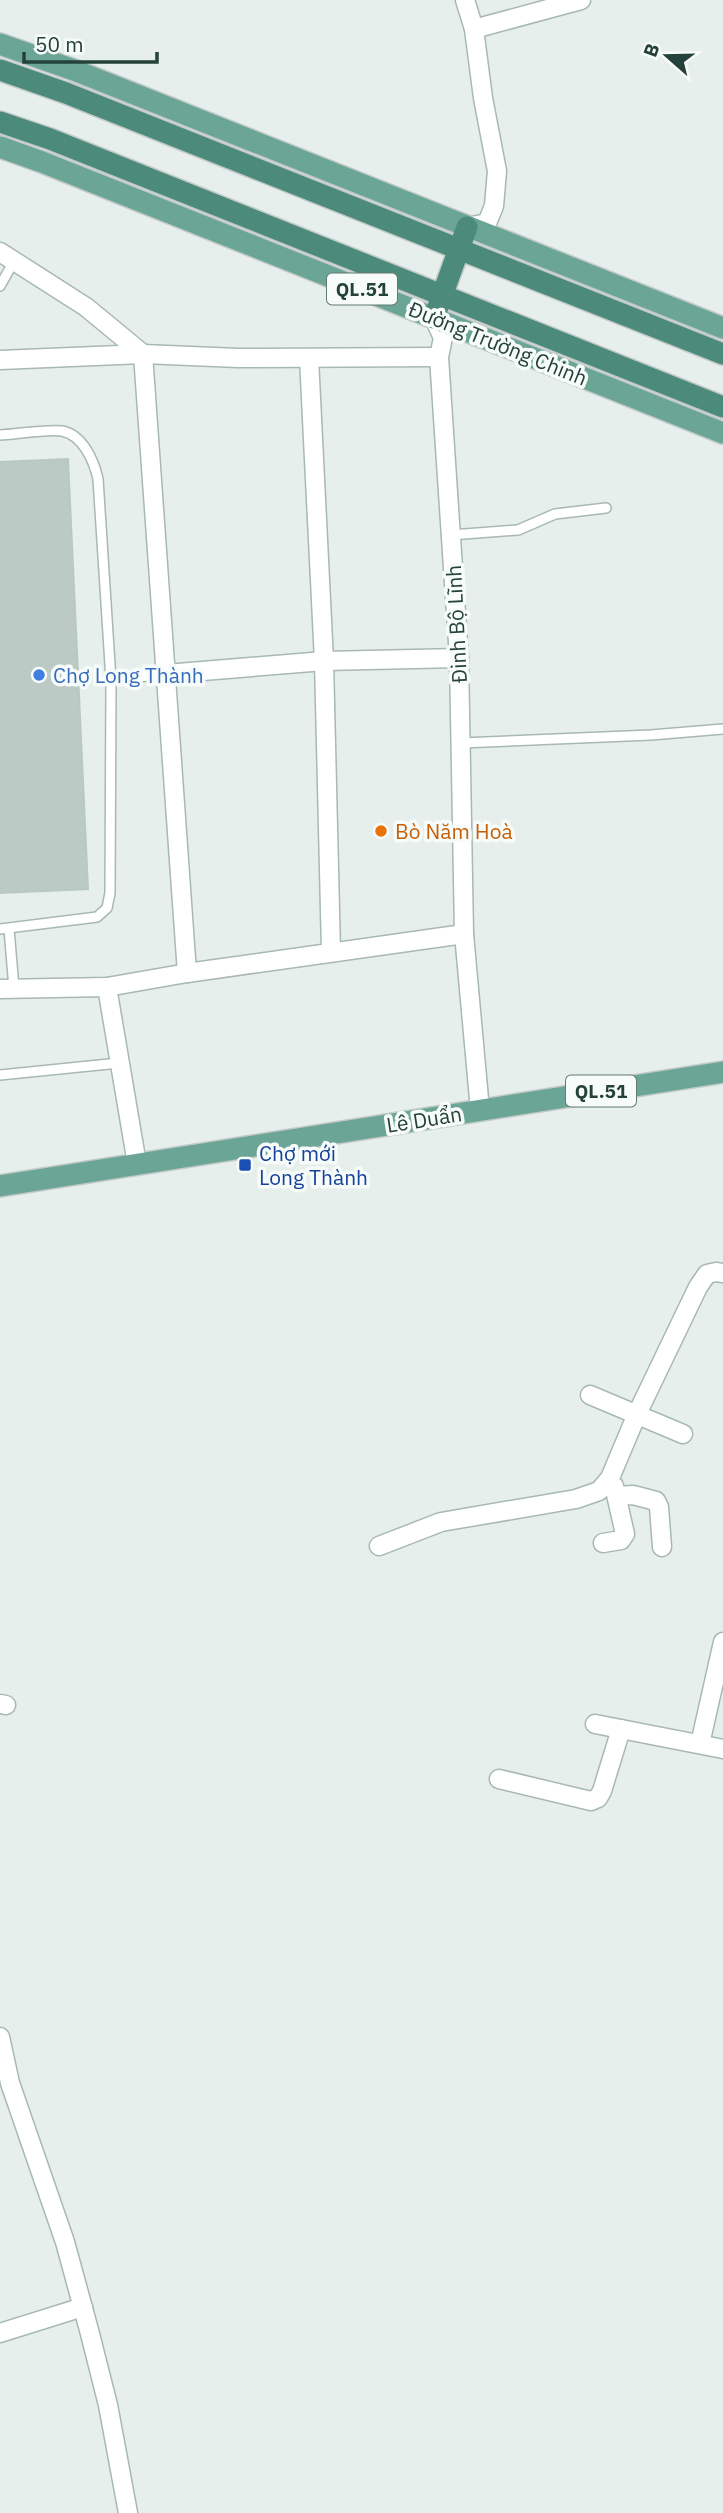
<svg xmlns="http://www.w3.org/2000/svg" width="723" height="2513" font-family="'IBM Plex Sans',sans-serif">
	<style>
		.building { fill: #bbcac4; stroke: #b8c9c2; stroke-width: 2 }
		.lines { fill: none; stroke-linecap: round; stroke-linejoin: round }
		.service-casing { stroke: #a8b8b2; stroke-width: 12 }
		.minor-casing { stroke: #a8b8b2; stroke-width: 21 }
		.primary-casing { stroke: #c2cac8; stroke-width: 24 }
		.trunk-casing { stroke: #c2cac8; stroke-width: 24 }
		.service { stroke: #fff; stroke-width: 9 }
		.minor { stroke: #fff; stroke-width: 18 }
		.primary { stroke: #6aa596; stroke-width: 21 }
		.trunk { stroke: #4c8a7c; stroke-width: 21 }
		.shop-dot { fill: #3f7fe0; stroke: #f7fbf9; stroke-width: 2.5 }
		.food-dot { fill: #e8710a; stroke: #f7fbf9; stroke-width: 2.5 }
		.transit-dot { fill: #1a4fb4; stroke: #f7fbf9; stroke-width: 2.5 }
		.labels { text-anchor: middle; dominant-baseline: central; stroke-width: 7; stroke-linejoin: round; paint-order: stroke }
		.shield { fill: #f7fbf9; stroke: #637a73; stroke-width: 2 }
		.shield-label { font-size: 19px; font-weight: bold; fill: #24423a }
		.street-label { font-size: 21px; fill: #24423a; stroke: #f7fbf9 }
		.shop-label { font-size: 21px; fill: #366cbe; stroke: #f7fbf9; text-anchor: start }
		.food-label { font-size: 21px; fill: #c56008; stroke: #f7fbf9; text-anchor: start }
		.transit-label { font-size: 21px; fill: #164399; stroke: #f7fbf9; text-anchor: start }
	</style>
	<rect width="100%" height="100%" fill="#e6efeb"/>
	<polygon class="building" points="68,459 88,889 0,893 0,462"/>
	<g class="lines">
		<g class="service-casing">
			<g id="service">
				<polyline points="0,286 14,261"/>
				<path d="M0,435C16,434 48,429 62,431C83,435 94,461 98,479L111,680L110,893L107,908L97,917L0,929"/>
				<polyline points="451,535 518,530 555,514 606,508"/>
				<polyline points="111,680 166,674"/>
				<polyline points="461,743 651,735 723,729"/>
				<polyline points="9,929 14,988"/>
				<polyline points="0,1075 119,1063"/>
			</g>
		</g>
		<g class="minor-casing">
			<g id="minor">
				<polyline points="465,0 474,29 483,98 497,171 494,206 487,223 467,227"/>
				<polyline points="474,29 581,0"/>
				<polyline points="0,252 86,307 143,354 187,973"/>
				<polyline points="434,318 443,338 439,357 459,658 464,934 480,1110"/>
				<polyline points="309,358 324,661 331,952"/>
				<polyline points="0,360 143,354 238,358 439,357"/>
				<polyline points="166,674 324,661 459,658"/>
				<polyline points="107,987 137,1164"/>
				<polyline points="0,989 107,987 187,973 464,934"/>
				<polyline points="590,1395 683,1434"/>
				<polyline points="618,1496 633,1495 656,1501 659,1507 662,1547"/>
				<polyline points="603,1543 621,1540 625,1534 614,1486"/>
				<polyline points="379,1546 441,1522 576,1499 599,1491 610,1478 637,1414 698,1287 707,1274 716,1272 723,1273"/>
				<polyline points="0,1704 6,1705"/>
				<polyline points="595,1724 723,1749"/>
				<polyline points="700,1744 723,1642"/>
				<polyline points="499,1779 591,1801 598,1798 602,1791 621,1729"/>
				<polyline points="0,2037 10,2083 65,2242 89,2330 108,2405 128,2513"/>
				<polyline points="0,2333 83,2307"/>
			</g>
		</g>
		<g class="primary-casing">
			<g id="primary">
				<polyline points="0,44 74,70 723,328"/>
				<polyline points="0,147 42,162 723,433"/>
				<polyline points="0,1186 723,1072"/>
			</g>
		</g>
		<g class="trunk-casing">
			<g id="trunk">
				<polyline points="0,70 66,93 723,354"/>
				<polyline points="0,122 50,139 723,407"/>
				<polyline points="434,318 467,227"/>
			</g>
		</g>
		<use href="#service" class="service"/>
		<use href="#minor" class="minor"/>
		<use href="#primary" class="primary"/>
		<use href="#trunk" class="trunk"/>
	</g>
	<circle class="shop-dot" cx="39" cy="675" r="7"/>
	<circle class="food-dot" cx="381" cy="831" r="7"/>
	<rect class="transit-dot" x="238" y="1158" width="14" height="14" rx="3.5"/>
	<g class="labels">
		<g class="shield">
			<rect x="327" y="273.5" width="70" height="31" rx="5"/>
			<rect x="566" y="1075.5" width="70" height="31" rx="5"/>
		</g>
		<g class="shield-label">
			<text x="362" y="289">QL.51</text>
			<text x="601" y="1091">QL.51</text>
		</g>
		<g class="street-label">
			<text transform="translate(498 343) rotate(22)">Đường Trường Chinh</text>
			<text transform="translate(456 624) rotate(-93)">Đinh Bộ Lĩnh</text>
			<text transform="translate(424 1119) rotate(-9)">Lê Duẩn</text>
		</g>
		<g class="shop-label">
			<text x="53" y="675">Chợ Long Thành</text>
		</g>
		<g class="food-label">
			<text x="395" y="831">Bò Năm Hoà</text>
		</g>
		<g class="transit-label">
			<text x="259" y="1153">Chợ mới<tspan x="259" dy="24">Long Thành</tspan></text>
		</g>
	</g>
	<g transform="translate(667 56) rotate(290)" stroke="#f7fbf9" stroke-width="5" paint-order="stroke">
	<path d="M0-5L12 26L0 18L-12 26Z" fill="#24423a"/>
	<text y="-10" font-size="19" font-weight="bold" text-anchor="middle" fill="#24423a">B</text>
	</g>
	<path d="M24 52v10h133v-10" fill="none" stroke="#24423a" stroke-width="3.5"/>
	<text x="35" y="52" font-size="21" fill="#24423a" stroke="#f7fbf9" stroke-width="5" paint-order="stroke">50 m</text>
</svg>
